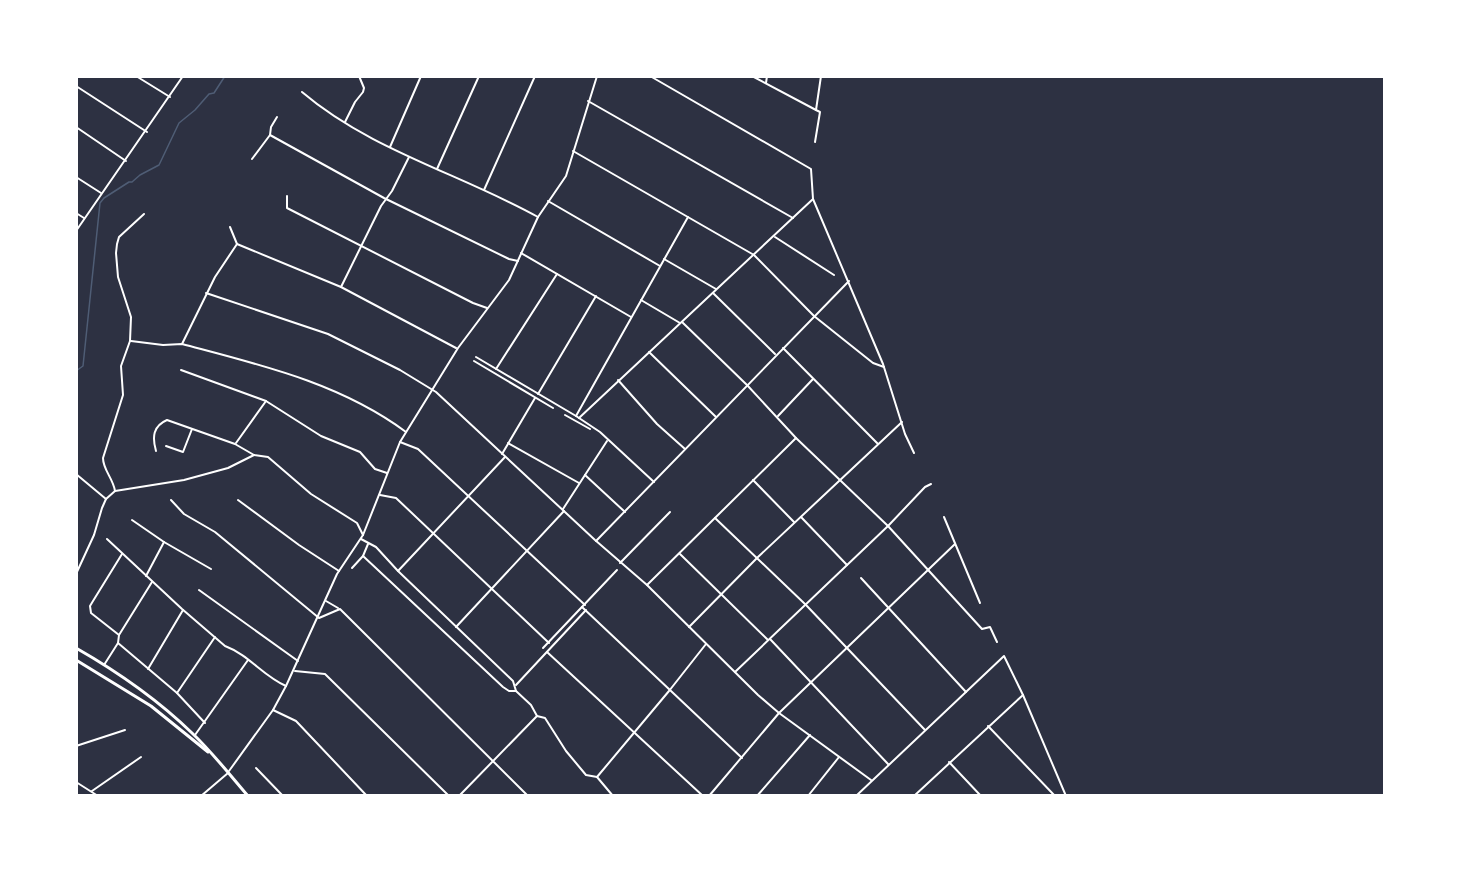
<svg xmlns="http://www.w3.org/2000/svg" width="1461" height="872" font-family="Overpass,sans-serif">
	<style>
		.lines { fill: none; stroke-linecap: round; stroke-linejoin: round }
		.stream { stroke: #4f5d75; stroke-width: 1.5 }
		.minor { stroke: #fff; stroke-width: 2 }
		.tertiary { stroke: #fff; stroke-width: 2 }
		.primary { stroke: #fff; stroke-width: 3 }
	</style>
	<rect width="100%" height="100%" fill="#2d3142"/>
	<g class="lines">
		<polyline class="stream" points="76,371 83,366 100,203 104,198 129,182 132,182 140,175 159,165 179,123 195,110 209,94 214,93 225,76"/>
		<g class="minor">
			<polyline points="136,76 170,97"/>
			<polyline points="650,76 811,169 813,199 883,364 905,434 914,453"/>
			<polyline points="752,76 816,110"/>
			<polyline points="766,83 767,76"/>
			<polyline points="76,86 147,132"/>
			<path d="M302,92C370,150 461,174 538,217"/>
			<polyline points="588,101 793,218"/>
			<polyline points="345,122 355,102 363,92 364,88 359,76"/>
			<polyline points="76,127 126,161"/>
			<polyline points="270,135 384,198 509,259 518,261"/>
			<polyline points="815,142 820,112 816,110 821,76"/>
			<polyline points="390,147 421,76"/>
			<polyline points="573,151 754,255 814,316 873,363 884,367"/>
			<polyline points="252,159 270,135 271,127 277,117"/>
			<polyline points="437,169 479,76"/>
			<polyline points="76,177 101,193"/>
			<polyline points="484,190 535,76"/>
			<polyline points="287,196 287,208 473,303 487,308"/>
			<polyline points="548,201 660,266"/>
			<polyline points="76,213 84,218"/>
			<polyline points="230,227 237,244"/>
			<polyline points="76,231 183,76"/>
			<polyline points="775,237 834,275"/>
			<polyline points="237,244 341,287 456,348"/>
			<polyline points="521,253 631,317"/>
			<polyline points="664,259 716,289"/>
			<polyline points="341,287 381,206 392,191 409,157"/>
			<polyline points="206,293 328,334 400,370 436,392 595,540 647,585 758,695 779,713 871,780"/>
			<polyline points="713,293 775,354"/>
			<polyline points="641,300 680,323"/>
			<polyline points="682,322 747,385 796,438 888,526 982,629 990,627 997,642"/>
			<path d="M131,341L163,345L182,344C261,365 340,383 406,432"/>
			<polyline points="182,344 215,277 237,244"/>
			<polyline points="783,348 878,444"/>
			<polyline points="649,352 716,417"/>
			<polyline points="476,357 576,416 600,432 654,482"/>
			<polyline points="474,361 553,408"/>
			<polyline points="496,369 557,274"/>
			<polyline points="181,370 266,401 321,436 360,452 375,469 387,473"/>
			<polyline points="618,380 657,424 685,449"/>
			<polyline points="538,394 596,296"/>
			<polyline points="565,415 590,429"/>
			<polyline points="576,416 688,217"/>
			<polyline points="778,416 813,379"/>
			<polyline points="579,418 813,199"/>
			<polyline points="400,442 418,449 585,605"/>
			<polyline points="236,443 266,401"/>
			<polyline points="508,443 579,483"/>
			<polyline points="166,446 183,452 192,429"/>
			<path d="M156,451C152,437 153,426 167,420L235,444L254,455L268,457L311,494L357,523L363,535"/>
			<polyline points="502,454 535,398"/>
			<polyline points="76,474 106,499"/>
			<polyline points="585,475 625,512"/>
			<polyline points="753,480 794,522"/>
			<polyline points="115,491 184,480 228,468 254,455"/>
			<polyline points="380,495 396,498 549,643"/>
			<polyline points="171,500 184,514 215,532 319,618 340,609 528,796"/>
			<polyline points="238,500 299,545 339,571"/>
			<polyline points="563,509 607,441"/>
			<polyline points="801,517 847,565"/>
			<polyline points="944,517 980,603"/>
			<polyline points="715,518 806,605 925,730"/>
			<polyline points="132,520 164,542 211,569"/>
			<path d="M107,539L182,609L225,646C249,655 263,676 286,686"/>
			<polyline points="361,539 376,547 398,571 513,681 516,691"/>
			<polyline points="596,541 849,281"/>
			<polyline points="122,554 93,601 90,606 91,613 119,635 118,643 177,693 205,723"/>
			<polyline points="680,554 768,640"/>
			<polyline points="363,556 503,687 509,691 516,691 531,705 537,716 545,718 566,751 586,775 597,777"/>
			<polyline points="620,563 670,512"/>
			<polyline points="352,568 363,556 368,544"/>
			<polyline points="398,571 505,457"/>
			<path d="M76,574L94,535L102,508L106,499L115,491C113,478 103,470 103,458L123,395L121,366L130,341L131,317L118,277L116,253L117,244L119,237L144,214"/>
			<polyline points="146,576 164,542"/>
			<polyline points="861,578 966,692"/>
			<polyline points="647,585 796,438"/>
			<polyline points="199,590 298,661"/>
			<polyline points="326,601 338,608"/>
			<polyline points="582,607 742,758"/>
			<polyline points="456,627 564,511"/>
			<polyline points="689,627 758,557 902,422"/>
			<polyline points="119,635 152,582"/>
			<polyline points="770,639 888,764"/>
			<polyline points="543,648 617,570"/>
			<polyline points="547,652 703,796"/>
			<polyline points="104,665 118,643"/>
			<polyline points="148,669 183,610"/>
			<polyline points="295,671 325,674 449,796"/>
			<polyline points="735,672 888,526 925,487 931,484"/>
			<polyline points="516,685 586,610"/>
			<polyline points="177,693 215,637"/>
			<polyline points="273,710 296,721 367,796"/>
			<polyline points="988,726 1055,796"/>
			<polyline points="195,735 248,660"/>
			<polyline points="76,746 125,730"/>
			<polyline points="949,762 981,796"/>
			<polyline points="256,768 283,796"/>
			<polyline points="229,771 273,710 286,686 337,574 363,535 400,442 458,348 509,280 538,217 566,176 597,76"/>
			<polyline points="597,777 669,691 706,644"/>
			<polyline points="597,777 613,796"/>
			<polyline points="76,782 98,796"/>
			<polyline points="92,791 141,757"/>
			<polyline points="459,796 537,716"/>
			<polyline points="709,796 779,713 955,544"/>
			<polyline points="757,796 810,735"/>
			<polyline points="808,796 839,757"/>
			<polyline points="856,796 1004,656 1023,695 1066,796"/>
			<polyline points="914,796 1023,695"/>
		</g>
		<polyline class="tertiary" points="201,796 228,773"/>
		<g class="primary">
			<path d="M76,648C118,672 158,700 192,733C212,752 230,775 248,796"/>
			<polyline points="76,660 151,706 208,752"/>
		</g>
	</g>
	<rect width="1461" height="872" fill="none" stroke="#ffffff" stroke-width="156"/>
</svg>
